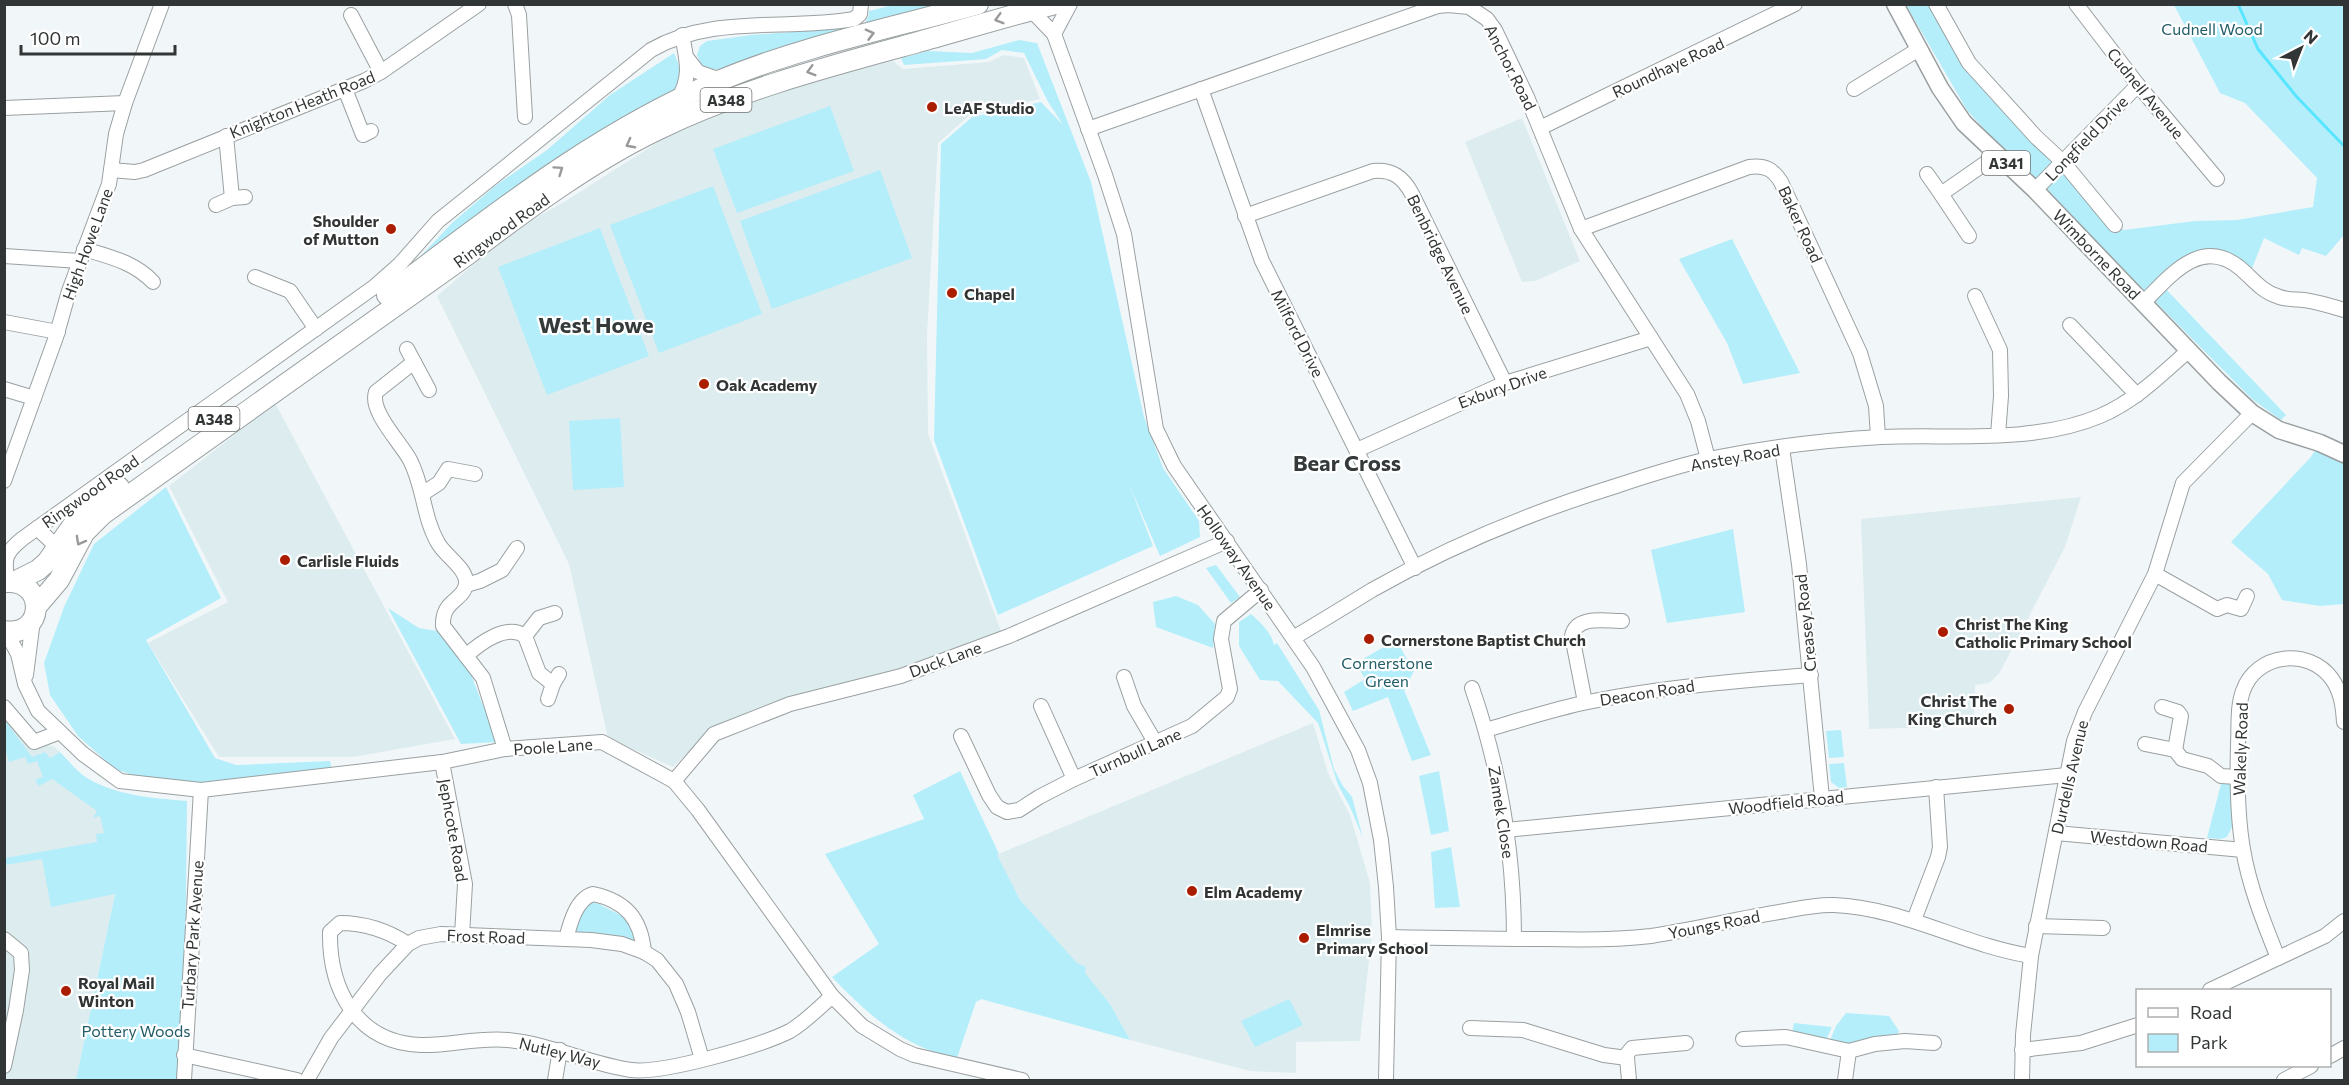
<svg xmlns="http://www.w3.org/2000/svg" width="2349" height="1085" font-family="Commissioner,sans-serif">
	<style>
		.built { fill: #ddecef }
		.green { fill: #b4eefa }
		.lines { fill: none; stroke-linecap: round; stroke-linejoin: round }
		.stream { stroke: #58e5ff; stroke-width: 3 }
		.minor-casing { stroke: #9aa0a1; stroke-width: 16 }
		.major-casing { stroke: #9aa0a1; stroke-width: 19 }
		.highway-casing { stroke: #9aa0a1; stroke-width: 22 }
		.minor { stroke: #fff; stroke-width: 14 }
		.major { stroke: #fff; stroke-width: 16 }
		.highway { stroke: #fff; stroke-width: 20 }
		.oneway { stroke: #989a9a }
		.poi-dot { fill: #ab1d00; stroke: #fff; stroke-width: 2 }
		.labels { text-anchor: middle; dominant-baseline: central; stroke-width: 4.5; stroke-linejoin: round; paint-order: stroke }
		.shield { fill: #fff; stroke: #707272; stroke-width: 1.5 }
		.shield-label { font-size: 15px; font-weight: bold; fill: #323535 }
		.park-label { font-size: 16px; fill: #235d68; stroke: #fff }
		.street-label { font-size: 16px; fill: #323535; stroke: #fff }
		.poi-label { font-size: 16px; font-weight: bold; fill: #323535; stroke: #fff; text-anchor: start }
		.district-label { font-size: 22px; font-weight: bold; fill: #34393a; stroke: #fff }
	</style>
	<rect width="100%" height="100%" fill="#f1f7f9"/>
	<g class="built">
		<polygon points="1004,55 1024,58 1040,99 969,116 938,143 927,334 928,434 1001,631 974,643 896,671 712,729 673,767 608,738 569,564 437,296 481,258 525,224 564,202 666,137 708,118 757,100 845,72 893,61 903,69 989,62"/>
		<polygon points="1522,118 1580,261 1535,281 1522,282 1465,142"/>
		<polygon points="275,403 455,739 353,757 219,757 148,643 228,602 169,486"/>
		<polygon points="2081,497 2065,547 1999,674 1989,683 1975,685 1974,726 1869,729 1861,519"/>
		<polygon points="4,707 34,742 53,746 60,752 50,758 118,813 115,893 76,1080 5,1080"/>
		<polygon points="1313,723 1328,773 1350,815 1370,883 1372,934 1360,1041 1296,1042 1296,1073 1250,1071 1130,1040 1110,1004 1020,900 996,855"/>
	</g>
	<g class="green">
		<path d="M893,5H951L722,69C708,70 702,69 697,55L700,46L707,41L751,35L858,27C865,24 869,19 869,11Z"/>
		<polygon points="1906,5 1936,5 1969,63 2115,225 2124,230 2195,221 2237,220 2313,207 2317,178 2245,103 2220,93 2174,5 2344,5 2344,235 2326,256 2302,248 2299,255 2264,238 2249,276 2205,257 2162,285 2286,415 2281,420 2252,399 2102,248 2049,191 1992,138 1967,110"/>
		<polygon points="1019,40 1037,43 1091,182 1144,417 1163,468 1199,521 1200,537 1160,556 1129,484 1153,546 998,615 934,440 941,144 972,117 1041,102 1063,125 1047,100 1024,53 1002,50 986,59 904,65 901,58 929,51 972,53"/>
		<path d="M674,53C681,68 682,77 676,91L404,274L452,223L495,186L547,150L610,95Z"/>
		<polygon points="830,106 854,171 737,213 713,149"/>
		<polygon points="880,170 912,258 772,309 740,221"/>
		<polygon points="713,186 762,314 659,353 610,225"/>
		<polygon points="600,228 649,356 547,395 498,267"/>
		<polygon points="1732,239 1800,373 1743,384 1727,343 1679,259"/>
		<polygon points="620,418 624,487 573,490 569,421"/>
		<polygon points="2320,443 2344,454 2344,604 2320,606 2282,600 2268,574 2231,542 2310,458"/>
		<polygon points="166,487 221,598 146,640 215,758 236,765 330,761 332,770 197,784 136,776 115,769 78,736 50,695 44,663 64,607 94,544"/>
		<polygon points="1733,529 1745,612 1667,623 1651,550"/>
		<polygon points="1216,565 1240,597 1231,603 1206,568"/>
		<polygon points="1176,596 1198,605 1215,624 1213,648 1156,627 1153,602"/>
		<polygon points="388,608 419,628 437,631 470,672 497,742 461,744"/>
		<path d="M1251,614C1261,623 1271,632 1274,645L1277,643L1319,710L1334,769L1343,786L1352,797L1363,838L1350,807L1338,785L1318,723L1278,681L1260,680L1239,646V622Z"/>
		<polygon points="1396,640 1414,671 1404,690 1431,755 1412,761 1388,697 1353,711 1344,692 1365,679 1356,663"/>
		<path d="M4,719L32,757L45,752L50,758L60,752C68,760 77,772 87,778C117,796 154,798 187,801L184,1080H76L115,894L51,907L42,859L5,865V858L97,842L96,834L104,833L100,816L93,818L97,811L52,779L39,786L35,780L43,777L37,761L28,764L25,757L9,762L5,748Z"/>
		<polygon points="1841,730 1844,757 1829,758 1826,731"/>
		<polygon points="1844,763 1847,787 1839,788 1831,782 1829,764"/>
		<path d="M960,771L999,854L997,855L1020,900L1077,963L1086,967L1085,973L1110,1004L1130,1040L981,999L976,1002L957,1058C906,1049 866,1013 832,977L879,944L825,854L924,819L913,795Z"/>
		<polygon points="1439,771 1449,831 1431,835 1419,776"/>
		<polygon points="2222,780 2231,781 2232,827 2227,837 2221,839 2207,838"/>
		<polygon points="1451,847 1460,907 1435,908 1431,852"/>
		<polygon points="589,901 601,905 628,919 638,942 575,936 572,929"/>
		<polygon points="1289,999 1303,1025 1255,1047 1241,1021"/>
		<polygon points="1846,1013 1889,1016 1899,1031 1897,1035 1864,1039 1861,1043 1848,1045 1829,1043 1836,1026"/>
		<polygon points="1794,1023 1832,1027 1825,1042 1821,1038 1792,1034"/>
	</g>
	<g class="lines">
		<polyline class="stream" points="2238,4 2258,49 2296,96 2344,146"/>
		<g class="minor-casing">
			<g id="minor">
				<polyline points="515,4 519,15 525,117"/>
				<polyline points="1936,4 1969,63 2036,137 2063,162 2115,225"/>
				<polyline points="2076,4 2138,85 2217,179"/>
				<polyline points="1031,10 1054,34 1070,4"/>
				<polyline points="351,15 381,72"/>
				<polyline points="1054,34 1105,175 1124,234 1156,429 1174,466 1313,667 1358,750 1370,783 1381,840 1386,887 1389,937 1386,1080"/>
				<polyline points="687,58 698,72 721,80"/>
				<polyline points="345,89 363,135 371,131"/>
				<polyline points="1201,89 1262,261 1415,568"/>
				<polyline points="1854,89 1919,49"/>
				<path d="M677,101C692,77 687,61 682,35"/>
				<polyline points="4,108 125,103"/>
				<polyline points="1540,128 1795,4"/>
				<polyline points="1088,129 1438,6 1448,5 1469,7 1487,19 1495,30 1527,97 1581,229 1687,394 1698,421 1708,459"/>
				<polyline points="226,136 232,198 245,197"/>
				<polyline points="111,170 135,172 144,170 364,81 381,72 479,4"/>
				<polyline points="1927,174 1941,194 1997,155"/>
				<polyline points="2035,190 2138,85"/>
				<polyline points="1941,194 1969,236"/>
				<polyline points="216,205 232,198"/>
				<path d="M1245,216L1373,171C1392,169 1403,177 1412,194L1505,383"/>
				<path d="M1581,229L1749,167C1765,165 1773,169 1781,182L1860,353L1876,406L1878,437"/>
				<path d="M84,249C110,257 134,262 153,282"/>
				<polyline points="4,256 80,261"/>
				<polyline points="255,277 290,291 316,329"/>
				<polyline points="1975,296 2000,350 2001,396 1998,435"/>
				<path d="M2144,302C2170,276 2201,236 2240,268C2252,278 2261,291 2277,296C2285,300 2295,299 2304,300C2318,302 2331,306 2344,310"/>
				<polyline points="4,322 58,332"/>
				<polyline points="2070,325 2137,395"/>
				<path d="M407,349L414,362L376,392C369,411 401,443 410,460C424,487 423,517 438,543C445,556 468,569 466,584C463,602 442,599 443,626L483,678L505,749"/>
				<polyline points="414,362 429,390"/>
				<polyline points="4,389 34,398"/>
				<polyline points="1782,448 1799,564 1822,798"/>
				<polyline points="1357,450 1505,383 1651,338"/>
				<polyline points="4,481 56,337 69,291 109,184 116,134 125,103 162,4"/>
				<polyline points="422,494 439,483 448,469 475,474"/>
				<polyline points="37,528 57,547"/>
				<polyline points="2155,574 2217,609 2227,605 2241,609 2247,596"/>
				<path d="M7,580C4,558 5,553 22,539L374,287L400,264L438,221L651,50C713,14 786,31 854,19L860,14L861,4"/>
				<polyline points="466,585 480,581 502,570 517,548"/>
				<polyline points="6,632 18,654 25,684 38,711 83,754 120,781 201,790 442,762 505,749 602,742 674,781 698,810 832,996 862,1026 900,1049 914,1055 1022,1080"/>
				<polyline points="525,636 539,618 555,613"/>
				<path d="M1293,638C1320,622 1346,606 1372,590C1448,547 1532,512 1616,486C1646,476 1677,466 1708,459C1764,448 1824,440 1881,437C1951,434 2034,444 2100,416C2135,401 2161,375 2189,350"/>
				<path d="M466,656C480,643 507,623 525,636L539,673L553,684L559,674"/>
				<polyline points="26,675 33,620"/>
				<polyline points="1124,677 1134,706 1155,742"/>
				<path d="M1472,688C1500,769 1514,854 1514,939"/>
				<polyline points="548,699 553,684"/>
				<path d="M1585,702L1572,636C1576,615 1605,621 1622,621"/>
				<polyline points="1041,706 1074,779"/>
				<polyline points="4,707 34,742 60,732"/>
				<polyline points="2162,707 2178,712 2181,716 2175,750"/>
				<path d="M1486,730C1520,720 1554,709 1588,702C1662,687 1736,681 1811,675"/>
				<polyline points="961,736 989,795 997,807 1007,812 1019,810 1039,797 1074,779 1192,726 1227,697 1230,689 1221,639 1224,621 1261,590"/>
				<polyline points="2145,744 2175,750 2182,759 2208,766 2221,776 2237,777"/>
				<polyline points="442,762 465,884 462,935"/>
				<polyline points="674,781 714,734 790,704 901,676 1009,636 1227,541"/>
				<polyline points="1506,830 2067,775"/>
				<polyline points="2056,833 2243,850"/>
				<polyline points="1914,920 1938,857 1940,847 1936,787"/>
				<polyline points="2036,926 2103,928"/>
				<path d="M1389,937C1441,938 1494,939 1547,939C1582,940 1617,940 1651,936C1696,929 1740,918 1785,911C1801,908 1818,904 1834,905C1903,908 1963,945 2031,956"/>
				<polyline points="4,939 21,953 22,970 16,1010 4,1066"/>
				<path d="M566,939C570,924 576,899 593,894C626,901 641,919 644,952"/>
				<path d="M408,944C388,931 364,923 340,923L330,932C329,991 358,1043 421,1045C450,1046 477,1037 508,1040C550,1044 589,1064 631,1070C663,1074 760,1046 790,1031C805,1022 819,1008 832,996"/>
				<path d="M2278,958C2264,923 2249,886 2243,849C2237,815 2237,780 2238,745C2239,727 2237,707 2243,691C2256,653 2309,647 2332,679C2341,692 2343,706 2344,722"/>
				<polyline points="2210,990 2325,936 2344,921"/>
				<polyline points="1470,1028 1523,1030 1604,1055 1627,1058 1627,1054 1632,1048 1686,1043"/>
				<polyline points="1743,1039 1786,1037 1849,1051 1875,1044 1905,1041 1934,1043"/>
				<polyline points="2022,1050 2081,1043 2138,1025"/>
				<polyline points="184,1055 297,1080"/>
				<polyline points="2330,1056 2344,1048"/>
				<polyline points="1627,1058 1629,1080"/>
				<polyline points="184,1080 201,790"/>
				<polyline points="307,1080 331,1038 380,974 408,944 419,938 441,934 591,940 622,944 644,952 657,960 676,984 688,1012 702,1059"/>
				<polyline points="555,1080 560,1050"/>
				<polyline points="1845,1080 1849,1051"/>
				<polyline points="2022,1080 2023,1035 2031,956 2074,741 2085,712 2155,574 2183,483 2252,413"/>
				<polyline points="2284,1080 2311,1066"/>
			</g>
		</g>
		<g class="major-casing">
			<polyline id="major" points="1895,4 1940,88 1964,123 2035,190 2219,382 2252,413 2279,430 2320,443 2344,454"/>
		</g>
		<g class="highway-casing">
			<g id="highway">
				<path d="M387,295C492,216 598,131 721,80C803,46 892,28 978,4"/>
				<polyline points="14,582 38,570 47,562 82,512 119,487"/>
				<path d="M36,607L59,580L84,533L103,514L467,255C527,209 589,163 657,130C739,90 827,67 915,43C962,30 1008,16 1055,4"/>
				<path d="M4,631C45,638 47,580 7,582"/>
			</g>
		</g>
		<use href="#minor" class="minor"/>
		<use href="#major" class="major"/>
		<use href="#highway" class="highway"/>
	</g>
	<defs><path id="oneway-chevron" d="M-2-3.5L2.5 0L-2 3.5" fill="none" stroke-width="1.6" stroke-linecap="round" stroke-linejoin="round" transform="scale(1.5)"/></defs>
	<g class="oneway">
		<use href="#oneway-chevron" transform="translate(999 19) rotate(164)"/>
		<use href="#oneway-chevron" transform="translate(870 34) rotate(-15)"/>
		<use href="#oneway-chevron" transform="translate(811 71) rotate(164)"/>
		<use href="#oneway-chevron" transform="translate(630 144) rotate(152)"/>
		<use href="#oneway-chevron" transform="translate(559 170) rotate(-35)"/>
		<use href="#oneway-chevron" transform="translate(80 541) rotate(119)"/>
	</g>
	<g class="poi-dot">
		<circle cx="932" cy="107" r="6"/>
		<circle cx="391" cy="229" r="6"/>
		<circle cx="952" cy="293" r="6"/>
		<circle cx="704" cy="384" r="6"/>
		<circle cx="285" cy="560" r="6"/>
		<circle cx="1943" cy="632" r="6"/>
		<circle cx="1369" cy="639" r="6"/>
		<circle cx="2009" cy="709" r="6"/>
		<circle cx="1192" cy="891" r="6"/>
		<circle cx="1304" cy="938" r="6"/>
		<circle cx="66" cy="991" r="6"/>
	</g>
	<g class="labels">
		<g class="shield">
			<rect x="700.5" y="88" width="51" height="24" rx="4.5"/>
			<rect x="1982" y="151" width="48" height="24" rx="4.5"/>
			<rect x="188.5" y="407" width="51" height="24" rx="4.5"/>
		</g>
		<g class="shield-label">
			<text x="726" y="100">A348</text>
			<text x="2006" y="163">A341</text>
			<text x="214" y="419">A348</text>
		</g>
		<g class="park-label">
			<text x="2212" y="28">Cudnell Wood</text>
			<text x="1387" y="662">Cornerstone<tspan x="1387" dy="18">Green</tspan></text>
			<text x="136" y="1030">Pottery Woods</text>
		</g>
		<g class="street-label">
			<text transform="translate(1511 67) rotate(63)">Anchor Road</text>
			<text transform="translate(1668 67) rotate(-25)">Roundhaye Road</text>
			<text transform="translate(2146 93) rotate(51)">Cudnell Avenue</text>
			<text transform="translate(302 104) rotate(-22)">Knighton Heath Road</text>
			<text transform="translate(2086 138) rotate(-46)">Longfield Drive</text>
			<text transform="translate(1801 224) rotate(65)">Baker Road</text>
			<text transform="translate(501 230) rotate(-36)">Ringwood Road</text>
			<text transform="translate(87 244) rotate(-70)">High Howe Lane</text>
			<text transform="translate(1441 254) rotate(64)">Benbridge Avenue</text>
			<text transform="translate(2097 254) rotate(46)">Wimborne Road</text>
			<text transform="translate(1298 333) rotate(63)">Milford Drive</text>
			<text transform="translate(1502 387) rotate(-20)">Exbury Drive</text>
			<text transform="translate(1735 457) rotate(-10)">Anstey Road</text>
			<text transform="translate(90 491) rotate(-35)">Ringwood Road</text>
			<text transform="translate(1237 557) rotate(55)">Holloway Avenue</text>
			<text transform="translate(1805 623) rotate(-96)">Creasey Road</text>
			<text transform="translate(945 659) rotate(-20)">Duck Lane</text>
			<text transform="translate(1647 692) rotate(-9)">Deacon Road</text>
			<text transform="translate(553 746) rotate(-4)">Poole Lane</text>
			<text transform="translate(2240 749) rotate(-88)">Wakely Road</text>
			<text transform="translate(1135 752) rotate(-24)">Turnbull Lane</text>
			<text transform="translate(2069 777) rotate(-77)">Durdells Avenue</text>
			<text transform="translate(1786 802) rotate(-6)">Woodfield Road</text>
			<text transform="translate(1502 812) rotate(81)">Zamek Close</text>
			<text transform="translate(454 830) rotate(80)">Jephcote Road</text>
			<text transform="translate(2149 841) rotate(5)">Westdown Road</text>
			<text transform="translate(1714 924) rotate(-11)">Youngs Road</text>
			<text transform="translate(192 935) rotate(-86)">Turbary Park Avenue</text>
			<text transform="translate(486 936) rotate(2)">Frost Road</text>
			<text transform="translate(560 1052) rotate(14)">Nutley Way</text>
		</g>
		<g class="poi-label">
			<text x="944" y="107">LeAF Studio</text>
			<text x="379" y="220" text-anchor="end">Shoulder<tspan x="379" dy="18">of Mutton</tspan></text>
			<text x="964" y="293">Chapel</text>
			<text x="716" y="384">Oak Academy</text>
			<text x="297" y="560">Carlisle Fluids</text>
			<text x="1955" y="623">Christ The King<tspan x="1955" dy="18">Catholic Primary School</tspan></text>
			<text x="1381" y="639">Cornerstone Baptist Church</text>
			<text x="1997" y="700" text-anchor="end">Christ The<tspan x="1997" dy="18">King Church</tspan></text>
			<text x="1204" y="891">Elm Academy</text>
			<text x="1316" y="929">Elmrise<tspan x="1316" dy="18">Primary School</tspan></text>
			<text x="78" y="982">Royal Mail<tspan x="78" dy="18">Winton</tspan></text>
		</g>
		<g class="district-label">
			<text x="596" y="324">West Howe</text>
			<text x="1347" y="462">Bear Cross</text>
		</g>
	</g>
	<rect width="2349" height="1085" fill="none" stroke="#323535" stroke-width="12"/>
	<rect x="2136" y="989" width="195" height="78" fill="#ffffff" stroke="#adaeae" stroke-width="1.5"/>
	<rect x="2148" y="1008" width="30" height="9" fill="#ffffff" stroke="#adaeae" stroke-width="1.5"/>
	<text x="2190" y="1019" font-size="18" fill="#323535">Road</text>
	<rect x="2148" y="1034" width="30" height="18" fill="#b4eefa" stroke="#adaeae" stroke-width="1.5"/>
	<text x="2190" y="1049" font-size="18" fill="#323535">Park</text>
	<g transform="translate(2301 48) rotate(42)" stroke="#ffffff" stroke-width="4.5" paint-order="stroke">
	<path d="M0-4.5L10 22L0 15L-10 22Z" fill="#323535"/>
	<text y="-9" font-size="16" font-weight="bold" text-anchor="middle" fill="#323535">N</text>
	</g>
	<path d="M21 45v9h154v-9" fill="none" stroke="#323535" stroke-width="3"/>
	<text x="30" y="45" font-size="18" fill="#323535" stroke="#ffffff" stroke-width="4.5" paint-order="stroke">100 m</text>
</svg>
